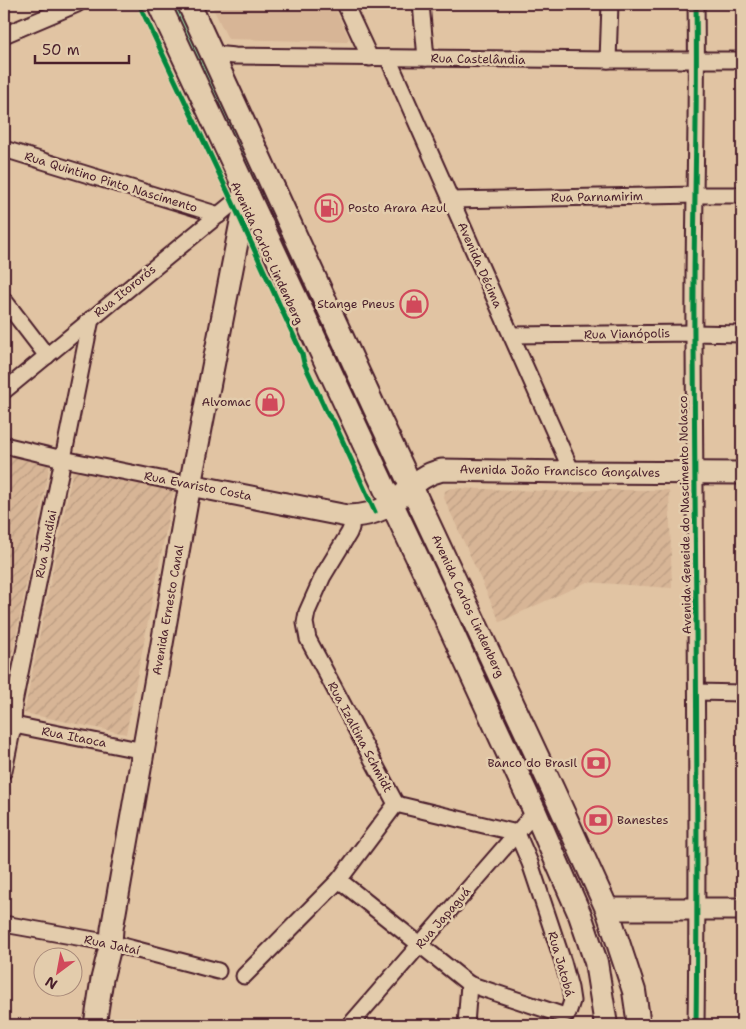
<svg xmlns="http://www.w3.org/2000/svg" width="746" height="1029" font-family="'Shantell Sans',sans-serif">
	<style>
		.built { fill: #d7b596 }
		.industrial { fill: url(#industrial-furrows) }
		.green { fill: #9ddea8; stroke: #747e6a }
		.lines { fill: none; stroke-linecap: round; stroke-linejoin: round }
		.street-casing { stroke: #4a1f2b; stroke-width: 19 }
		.secondary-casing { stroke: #4a1f2b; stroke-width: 25 }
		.primary-casing { stroke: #4a1f2b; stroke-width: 26 }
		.street { stroke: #e3ccac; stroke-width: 15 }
		.secondary { stroke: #e3ccac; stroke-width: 21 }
		.primary { stroke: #e3ccac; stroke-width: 22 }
		.cycleway-casing { stroke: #e3ccac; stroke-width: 8 }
		.cycleway { stroke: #00873e; stroke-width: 5 }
		.labels { text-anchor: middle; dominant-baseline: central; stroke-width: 5; stroke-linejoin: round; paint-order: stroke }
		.street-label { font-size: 12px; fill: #4a1f2b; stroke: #e3ccac }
		.poi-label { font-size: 12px; fill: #4a1f2b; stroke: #e3ccac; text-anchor: end }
	</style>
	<defs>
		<pattern id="industrial-furrows" width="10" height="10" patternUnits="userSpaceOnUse" patternTransform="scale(1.25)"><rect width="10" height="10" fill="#d7b596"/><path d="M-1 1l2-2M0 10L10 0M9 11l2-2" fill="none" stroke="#ba9b81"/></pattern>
	</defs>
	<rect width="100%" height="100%" fill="#e1c4a3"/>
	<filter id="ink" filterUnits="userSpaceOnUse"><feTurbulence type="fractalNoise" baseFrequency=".02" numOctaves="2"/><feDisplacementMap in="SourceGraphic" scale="10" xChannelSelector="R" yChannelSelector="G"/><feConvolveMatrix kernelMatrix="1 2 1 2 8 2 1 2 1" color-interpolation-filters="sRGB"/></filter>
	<g filter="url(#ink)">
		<polygon class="built" points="211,4 333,4 349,38 347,42 228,39"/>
		<g class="industrial">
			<polygon points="4,455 50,464 4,696"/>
			<polygon points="73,469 174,489 126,734 24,713"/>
			<polygon points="451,488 575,492 594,490 669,490 672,588 587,582 500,622 444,498 445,491"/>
		</g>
		<polygon class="green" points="171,4 178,4 391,463 386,468"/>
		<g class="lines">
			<g class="street-casing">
				<g id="street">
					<polyline points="345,4 370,58"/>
					<polyline points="421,4 426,58"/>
					<polyline points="4,35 77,4"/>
					<polyline points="213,54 235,56 608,60 742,60"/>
					<polyline points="388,58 572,472"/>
					<polyline points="608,60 610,4"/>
					<polyline points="4,149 219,215"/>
					<polyline points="451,200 696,195 742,195"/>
					<polyline points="4,300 47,356"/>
					<polyline points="511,335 694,333 742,334"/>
					<polyline points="4,391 233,203 246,191"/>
					<polyline points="4,445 63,459 190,485"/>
					<polyline points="352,516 351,528 349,533 323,576 307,612 305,623 308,639 396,804"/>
					<polyline points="697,692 742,693"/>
					<polyline points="4,723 144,751"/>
					<polyline points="4,771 13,726 14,703 91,319"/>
					<polyline points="339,880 469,984 562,1015 568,1013 572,1001 570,988 563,962 530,863 517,833 396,804"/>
					<polyline points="4,924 111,943 218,971"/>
					<polyline points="244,976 339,880 396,804"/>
					<polyline points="350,1025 535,812"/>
					<polyline points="466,1025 469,984"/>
					<path d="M696,1025C699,796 695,567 694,337C693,226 698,115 696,4"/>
				</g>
			</g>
			<g class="secondary-casing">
				<g id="secondary">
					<path d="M190,485L347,516C362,516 378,513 391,504C411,491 416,476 442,470L572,472L742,473"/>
					<polyline points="607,909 742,909"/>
					<polyline points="95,1025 102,979 111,943 112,929 187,501 241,222 249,196"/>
				</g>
			</g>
			<g class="primary-casing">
				<g id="primary">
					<polyline points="159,4 392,504 429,582 535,812 580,915 596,962 606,1025"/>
					<polyline points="189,4 374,407 553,790 607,909 634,991 639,1025"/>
				</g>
			</g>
			<use href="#street" class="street"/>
			<use href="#secondary" class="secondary"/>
			<use href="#primary" class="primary"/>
			<g class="cycleway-casing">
				<g id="cycleway">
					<polyline points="139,4 233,203 302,354 304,363 328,415 334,422 375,512"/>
					<path d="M696,1025C699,796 695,567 694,337C693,226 698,115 696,4"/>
				</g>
			</g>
			<use href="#cycleway" class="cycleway"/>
		</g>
	</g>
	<defs>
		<g id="fuel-ring" transform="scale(1.4375)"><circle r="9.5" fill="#e3ccac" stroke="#d1495b" stroke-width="1.5"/><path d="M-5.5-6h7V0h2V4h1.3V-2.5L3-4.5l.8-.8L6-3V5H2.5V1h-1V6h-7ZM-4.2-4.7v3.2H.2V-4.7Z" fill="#d1495b"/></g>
		<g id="shop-ring" transform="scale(1.4375)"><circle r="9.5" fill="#e3ccac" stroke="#d1495b" stroke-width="1.5"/><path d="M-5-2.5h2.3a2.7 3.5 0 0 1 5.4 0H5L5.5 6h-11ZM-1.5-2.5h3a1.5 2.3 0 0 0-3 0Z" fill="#d1495b"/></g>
		<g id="bank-ring" transform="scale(1.4375)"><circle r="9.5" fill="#e3ccac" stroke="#d1495b" stroke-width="1.5"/><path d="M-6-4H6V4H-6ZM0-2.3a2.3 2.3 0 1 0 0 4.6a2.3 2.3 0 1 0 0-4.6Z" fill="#d1495b"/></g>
	</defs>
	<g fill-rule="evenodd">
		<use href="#fuel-ring" x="329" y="208"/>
		<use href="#shop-ring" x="414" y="304"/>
		<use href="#shop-ring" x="270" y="402"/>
		<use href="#bank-ring" x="596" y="763"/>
		<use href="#bank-ring" x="598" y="820"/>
	</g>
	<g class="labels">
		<g class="street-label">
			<text transform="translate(478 59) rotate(1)">Rua Castelândia</text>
			<text transform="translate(111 182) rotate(17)">Rua Quintino Pinto Nascimento</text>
			<text transform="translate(597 197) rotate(-1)">Rua Parnamirim</text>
			<text transform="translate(267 253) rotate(65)">Avenida Carlos Lindenberg</text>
			<text transform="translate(480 265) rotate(66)">Avenida Décima</text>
			<text transform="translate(125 291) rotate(-39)">Rua Itororós</text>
			<text transform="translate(627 334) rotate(-1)">Rua Vianópolis</text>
			<text transform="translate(560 471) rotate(1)">Avenida João Francisco Gonçalves</text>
			<text transform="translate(198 486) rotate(11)">Rua Evaristo Costa</text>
			<text transform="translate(685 515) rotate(-91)">Avenida Geneide do Nascimento Nolasco</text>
			<text transform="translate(46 544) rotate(-79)">Rua Jundiai</text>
			<text transform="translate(468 606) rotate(65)">Avenida Carlos Lindenberg</text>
			<text transform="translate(168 610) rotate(-80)">Avenida Ernesto Canal</text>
			<text transform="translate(74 737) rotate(11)">Rua Itaoca</text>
			<text transform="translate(360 737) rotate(62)">Rua Izaltina Schmidt</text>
			<text transform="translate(443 918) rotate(-49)">Rua Japaguá</text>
			<text transform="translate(112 945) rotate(12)">Rua Jataí</text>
			<text transform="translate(561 964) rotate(74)">Rua Jatobá</text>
		</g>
		<g class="poi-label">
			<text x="348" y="208" text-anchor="start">Posto Arara Azul</text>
			<text x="395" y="304">Stange Pneus</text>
			<text x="251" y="402">Alvomac</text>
			<text x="577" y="763">Banco do Brasil</text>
			<text x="617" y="820" text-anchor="start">Banestes</text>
		</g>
	</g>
	<rect width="746" height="1029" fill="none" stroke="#e3ccac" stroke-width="20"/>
	<rect x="10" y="10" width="726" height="1009" fill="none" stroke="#4a1f2b" stroke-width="2" filter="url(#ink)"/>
	<g transform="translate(58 972) rotate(212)"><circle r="24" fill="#e3ccac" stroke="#a68778"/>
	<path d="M0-4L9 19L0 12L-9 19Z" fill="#d1495b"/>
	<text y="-8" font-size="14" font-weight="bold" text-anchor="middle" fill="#4a1f2b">N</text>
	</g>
	<path d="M35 55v8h94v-8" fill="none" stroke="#4a1f2b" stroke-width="2.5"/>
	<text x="42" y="55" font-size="15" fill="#4a1f2b" stroke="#e3ccac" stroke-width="4" paint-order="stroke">50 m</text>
</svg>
